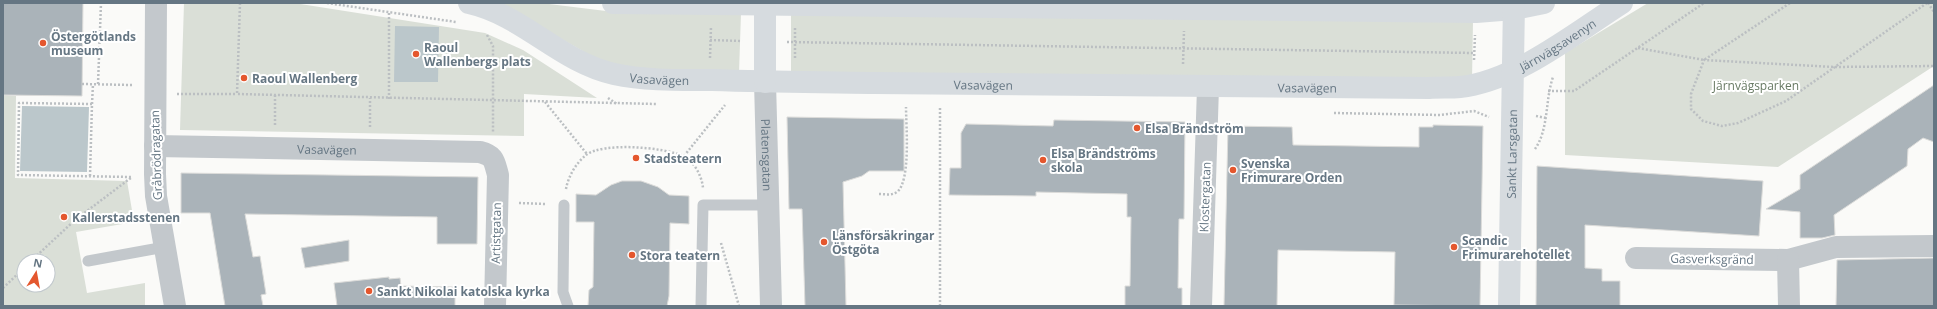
<svg xmlns="http://www.w3.org/2000/svg" width="1937" height="309" font-family="'Open Sans',sans-serif">
	<style>
		.green { fill: #dadfd7; fill-rule: evenodd }
		.water { fill: #bbc7cb }
		.building { fill: #aab3b9; stroke: #dcdcda }
		.lines { fill: none; stroke-linecap: round; stroke-linejoin: round }
		.path { stroke: #bbbfc2; stroke-width: 2.5; stroke-dasharray: 2 2; stroke-linecap: butt }
		.lane { stroke: #c3c8cc; stroke-width: 11 }
		.street { stroke: #c3c8cc; stroke-width: 22 }
		.secondary { stroke: #d6dbdf; stroke-width: 22 }
		.poi-dot { fill: #e4572e; stroke: #fff; stroke-width: 1.5 }
		.labels { text-anchor: middle; dominant-baseline: central; stroke-width: 4; stroke-linejoin: round; paint-order: stroke }
		.poi-label { font-size: 12px; font-weight: bold; fill: #657683; stroke: #fff; text-anchor: start }
		.street-label { font-size: 12px; fill: #657683; stroke: #fff }
		.park-label { font-size: 12px; fill: #687a64; stroke: #fff }
	</style>
	<rect width="100%" height="100%" fill="#fafaf8"/>
	<g class="green">
		<polygon points="184,3 294,3 485,33 523,50 597,98 524,94 524,136 180,130"/>
		<polygon points="498,3 541,3 614,12 741,13 739,73 611,67"/>
		<polygon points="1648,3 1934,3 1934,66 1778,167 1565,155 1565,53"/>
		<polygon points="791,15 1473,21 1472,80 791,74"/>
		<path d="M3,95L16,96L15,178L127,181L134,222L76,232L87,293L145,283V306H3ZM24,261H48V285H24Z"/>
	</g>
	<g class="water">
		<polygon points="395,26 439,27 438,82 394,82"/>
		<polygon points="22,106 89,107 87,172 20,171"/>
	</g>
	<g class="building">
		<polygon points="3,3 83,3 82,96 3,95"/>
		<polygon points="1934,85 1934,142 1923,138 1908,149 1907,166 1834,215 1835,235 1822,238 1800,238 1800,212 1766,209 1800,189 1800,175"/>
		<polygon points="787,117 904,119 904,171 869,171 862,176 843,182 846,306 805,306 802,209 789,209"/>
		<polygon points="1054,120 1185,122 1184,219 1179,219 1178,288 1182,288 1182,306 1125,306 1125,286 1130,286 1131,217 1127,217 1127,194 1036,192 1036,196 949,195 950,168 961,168 961,133 966,124 1053,126"/>
		<polygon points="1433,125 1483,126 1480,306 1394,305 1395,252 1278,250 1277,306 1224,306 1228,126 1292,127 1293,145 1419,147 1419,127 1433,127"/>
		<polygon points="1537,166 1763,181 1759,236 1585,225 1585,268 1602,269 1602,281 1620,281 1620,306 1536,306"/>
		<polygon points="181,173 478,177 477,244 437,244 437,217 245,214 253,257 260,256 266,294 261,295 263,306 225,306 210,213 181,213"/>
		<polygon points="622,181 641,181 658,187 669,195 689,196 689,224 670,223 669,296 667,306 588,306 589,290 593,287 594,222 576,222 576,194 596,195 611,185"/>
		<polygon points="349,240 349,261 305,268 301,248"/>
		<polygon points="1934,258 1934,306 1836,306 1837,260"/>
		<polygon points="389,277 389,279 400,278 401,286 455,287 455,306 337,306 334,283"/>
	</g>
	<g class="lines">
		<g class="path">
			<polyline points="240,3 237,94 657,104"/>
			<polyline points="327,3 456,22"/>
			<polyline points="1927,3 1786,101 1738,123 1722,126 1703,121 1691,109 1691,94 1704,60 1834,67 1934,66"/>
			<polyline points="1928,3 1934,12"/>
			<polyline points="795,28 795,59"/>
			<polyline points="487,35 493,46 493,132"/>
			<polyline points="710,40 742,41"/>
			<polyline points="787,42 1474,53"/>
			<polyline points="1638,48 1704,60 1790,3"/>
			<polyline points="710,58 711,27"/>
			<polyline points="1474,60 1475,35"/>
			<polyline points="1183,64 1184,31"/>
			<polyline points="82,84 132,85"/>
			<polyline points="98,84 101,3"/>
			<polyline points="1548,91 1574,91 1704,3"/>
			<polyline points="177,94 237,94"/>
			<polyline points="608,98 617,104"/>
			<polyline points="389,99 389,13"/>
			<polyline points="545,102 587,154"/>
			<polyline points="92,104 93,84"/>
			<polyline points="1334,113 1440,115 1474,111 1489,117"/>
			<polyline points="1536,116 1546,118"/>
			<polyline points="275,125 275,95"/>
			<polyline points="370,127 370,98"/>
			<path d="M1535,149C1549,129 1545,100 1553,77"/>
			<polyline points="684,156 725,105"/>
			<polyline points="90,176 92,104 19,103 18,175 132,177"/>
			<path d="M566,189C568,177 576,163 586,155C603,142 663,147 683,156C694,161 702,176 703,188"/>
			<path d="M879,194C885,194 891,196 897,192C911,181 906,125 906,107"/>
			<polyline points="519,203 546,204"/>
			<polyline points="721,243 739,306"/>
			<polyline points="31,261 75,220 132,177"/>
			<polyline points="3,288 24,268"/>
			<polyline points="940,306 940,108"/>
		</g>
		<g class="lane">
			<polyline points="564,205 563,292 568,306"/>
			<polyline points="88,261 165,247"/>
			<polyline points="701,306 703,205 769,205"/>
		</g>
		<g class="street">
			<polyline points="156,3 155,174 156,196 175,306"/>
			<path id="s1" d="M765,82L771,306"/>
			<path id="s2" d="M155,146L480,152C495,156 494,161 498,175L495,306"/>
			<polyline points="1636,258 1788,260 1836,247 1934,246"/>
			<polyline points="1788,260 1789,306"/>
			<polyline points="1201,306 1208,87"/>
		</g>
		<g class="secondary">
			<path id="s3" d="M469,3C523,15 560,62 614,74C646,81 680,80 712,80C766,82 820,82 874,83C1059,86 1244,87 1429,88C1439,87 1450,88 1460,87C1516,81 1575,33 1622,3"/>
			<polyline points="613,3 1476,12 1514,9 1544,3"/>
			<polyline points="765,82 765,3"/>
			<path id="s4" d="M1509,306L1514,3"/>
		</g>
	</g>
	<g class="poi-dot">
		<circle cx="43" cy="43" r="4"/>
		<circle cx="416" cy="54" r="4"/>
		<circle cx="244" cy="78" r="4"/>
		<circle cx="1137" cy="128" r="4"/>
		<circle cx="636" cy="158" r="4"/>
		<circle cx="1043" cy="160" r="4"/>
		<circle cx="1233" cy="170" r="4"/>
		<circle cx="64" cy="217" r="4"/>
		<circle cx="824" cy="242" r="4"/>
		<circle cx="1454" cy="247" r="4"/>
		<circle cx="632" cy="255" r="4"/>
		<circle cx="369" cy="291" r="4"/>
	</g>
	<g class="labels">
		<g class="poi-label">
			<text x="51" y="36">Östergötlands<tspan x="51" dy="14">museum</tspan></text>
			<text x="424" y="47">Raoul<tspan x="424" dy="14">Wallenbergs plats</tspan></text>
			<text x="252" y="78">Raoul Wallenberg</text>
			<text x="1145" y="128">Elsa Brändström</text>
			<text x="1051" y="153">Elsa Brändströms<tspan x="1051" dy="14">skola</tspan></text>
			<text x="644" y="158">Stadsteatern</text>
			<text x="1241" y="163">Svenska<tspan x="1241" dy="14">Frimurare Orden</tspan></text>
			<text x="72" y="217">Kallerstadsstenen</text>
			<text x="832" y="235">Länsförsäkringar<tspan x="832" dy="14">Östgöta</tspan></text>
			<text x="1462" y="240">Scandic<tspan x="1462" dy="14">Frimurarehotellet</tspan></text>
			<text x="640" y="255">Stora teatern</text>
			<text x="377" y="291">Sankt Nikolai katolska kyrka</text>
		</g>
		<g class="street-label">
			<text stroke="none"><textPath href="#s3" startOffset="1116">Järnvägsavenyn</textPath></text>
			<text stroke="none"><textPath href="#s3" startOffset="208">Vasavägen</textPath></text>
			<text stroke="none"><textPath href="#s3" startOffset="532">Vasavägen</textPath></text>
			<text stroke="none"><textPath href="#s3" startOffset="856">Vasavägen</textPath></text>
			<text stroke="none"><textPath href="#s2" startOffset="172">Vasavägen</textPath></text>
			<text stroke="none"><textPath href="#s1" startOffset="73">Platensgatan</textPath></text>
			<text transform="translate(156 155) rotate(-92)">Gråbrödragatan</text>
			<text stroke="none"><textPath href="#s4" startOffset="152">Sankt Larsgatan</textPath></text>
			<text transform="translate(1205 197) rotate(-88)">Klostergatan</text>
			<text transform="translate(496 233) rotate(-89)">Artistgatan</text>
			<text transform="translate(1712 259) rotate(1)">Gasverksgränd</text>
		</g>
		<g class="park-label">
			<text x="1756" y="85">Järnvägsparken</text>
		</g>
	</g>
	<rect width="1937" height="309" fill="none" stroke="#657683" stroke-width="8"/>
	<g transform="translate(36 273) rotate(11)"><circle r="19" fill="#ffffff" stroke="#c1c8cd"/>
	<path d="M0-3L7 15L0 10L-7 15Z" fill="#e4572e"/>
	<text y="-6" font-size="11" font-weight="bold" text-anchor="middle" fill="#657683">N</text>
	</g>
</svg>
